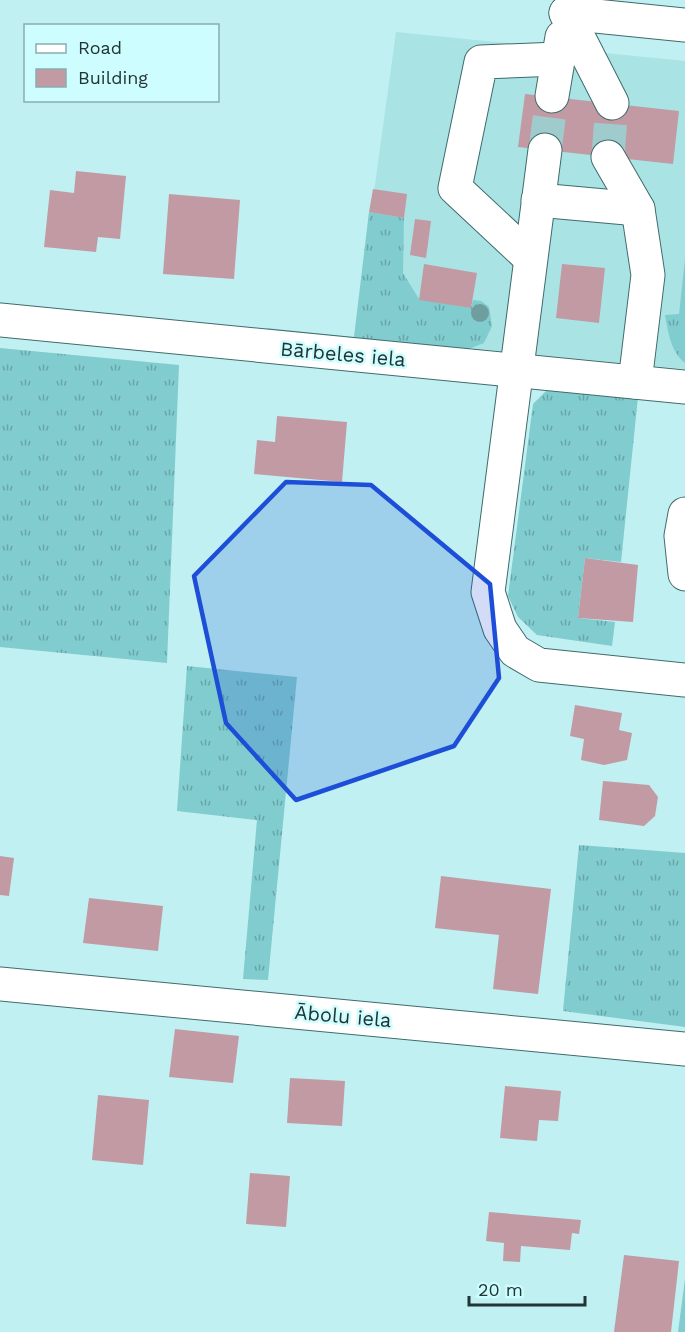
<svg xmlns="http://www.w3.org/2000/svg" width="685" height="1332" font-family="'Work Sans',sans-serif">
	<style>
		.built { fill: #aae3e4 }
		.grass { fill: url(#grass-tufts) }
		.building { fill: #c29aa4 }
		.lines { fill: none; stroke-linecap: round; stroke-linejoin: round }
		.minor-tunnel { stroke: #a0cbcc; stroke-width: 33; stroke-dasharray: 33 16; stroke-linecap: butt }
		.minor-casing { stroke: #3f6b6c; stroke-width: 35 }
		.minor { stroke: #fff; stroke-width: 33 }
		.tree { fill: #6f9e9e }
		.marked { fill: #1d4ed8; fill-opacity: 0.2; stroke: #1d4ed8; stroke-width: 4.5; stroke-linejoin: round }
		.labels { text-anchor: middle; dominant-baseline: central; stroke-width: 5; stroke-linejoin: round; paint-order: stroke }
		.street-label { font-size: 20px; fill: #223536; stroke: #cdfdfe }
	</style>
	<defs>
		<pattern id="grass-tufts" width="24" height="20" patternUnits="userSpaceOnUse" patternTransform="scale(1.5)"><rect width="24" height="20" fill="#80ccce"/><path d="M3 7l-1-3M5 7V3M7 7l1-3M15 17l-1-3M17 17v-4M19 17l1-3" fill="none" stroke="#68a6a8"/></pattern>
	</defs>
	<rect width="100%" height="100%" fill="#c0f0f1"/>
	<polygon class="built" points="396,32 685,61 685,369 354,337"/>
	<g class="grass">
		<polygon points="369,212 404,218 403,273 419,299 471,308 473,300 481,301 489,307 492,326 484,343 466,350 294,340 266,328 354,337"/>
		<path d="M685,259V363C671,352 668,332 665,315L679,314Z"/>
		<polygon points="0,348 179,365 167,663 0,647"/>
		<polygon points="551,386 638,397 621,562 585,558 578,618 615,622 612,646 537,635 518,617 508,596 533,404"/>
		<polygon points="187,666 297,677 268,980 243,979 257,820 177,811"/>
		<polygon points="579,845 685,853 685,1027 563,1011"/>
		<polygon points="685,1279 685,1332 678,1332"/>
	</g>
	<g class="building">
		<polygon points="525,94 679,111 673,164 518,147"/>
		<polygon points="76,171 126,176 120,239 98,237 96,252 44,247 50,190 74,193"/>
		<polygon points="373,189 407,194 404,218 369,212"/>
		<polygon points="169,194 240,200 234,279 163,274"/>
		<polygon points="415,219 431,221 426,258 410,255"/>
		<polygon points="424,264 477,273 471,308 419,300"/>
		<polygon points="562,264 605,268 599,323 556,318"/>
		<polygon points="277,416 347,422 342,482 254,474 257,440 275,442"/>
		<polygon points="585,558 638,565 633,622 578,618"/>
		<polygon points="575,705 622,713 619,730 632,733 627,760 604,765 581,760 584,739 570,736"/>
		<polygon points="603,781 649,785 658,797 655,816 644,826 599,820"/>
		<polygon points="0,856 14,858 9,896 0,895"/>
		<polygon points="441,876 551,889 538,994 493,989 499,935 435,928"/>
		<polygon points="89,898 163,906 158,951 83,943"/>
		<polygon points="175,1029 239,1036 233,1083 169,1077"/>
		<polygon points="290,1078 345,1081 342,1126 287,1123"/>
		<polygon points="505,1086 561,1091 558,1121 539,1120 537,1141 500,1138"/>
		<polygon points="98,1095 149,1100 143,1165 92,1160"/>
		<polygon points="250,1173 290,1176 286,1227 246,1224"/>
		<polygon points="489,1212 581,1220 579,1234 572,1233 570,1250 521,1246 520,1262 503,1261 504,1243 486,1241"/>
		<polygon points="624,1255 679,1261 671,1332 614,1332"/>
	</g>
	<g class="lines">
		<g class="minor-tunnel">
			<polyline points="545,150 552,96"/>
			<polyline points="608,157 612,103"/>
		</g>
		<g class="minor-casing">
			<g id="minor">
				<polyline points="566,13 685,25"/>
				<polyline points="566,13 612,103"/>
				<polyline points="552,96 562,37"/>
				<polyline points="545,150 488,592 500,629 515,651 539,665 685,680"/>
				<polyline points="608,157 638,209 648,275 635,382"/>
				<polyline points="538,200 638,209"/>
				<polyline points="530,258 455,188 481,62 558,59"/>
				<polyline points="0,320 685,387"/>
				<polyline points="685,514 681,536 685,574"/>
				<polyline points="0,984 685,1049"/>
			</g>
		</g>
		<use href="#minor" class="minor"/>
	</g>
	<circle class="tree" cx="480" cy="313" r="9"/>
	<path class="marked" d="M286,482L371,485L490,584L499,678L454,746L296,800L226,723L194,576Z"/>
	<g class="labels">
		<g class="street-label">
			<text transform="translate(343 354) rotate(5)">Bārbeles iela</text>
			<text transform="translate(343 1016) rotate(5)">Ābolu iela</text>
		</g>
	</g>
	<rect x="24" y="24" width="195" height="78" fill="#cdfdfe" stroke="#89adae" stroke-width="1.5"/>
	<rect x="36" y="44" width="30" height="9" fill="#ffffff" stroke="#89adae" stroke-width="1.5"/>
	<text x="78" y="54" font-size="18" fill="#223536">Road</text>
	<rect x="36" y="69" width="30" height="18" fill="#c29aa4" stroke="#89adae" stroke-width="1.5"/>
	<text x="78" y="84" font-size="18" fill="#223536">Building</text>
	<path d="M469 1296v9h116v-9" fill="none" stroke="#223536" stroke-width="3"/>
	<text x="478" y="1296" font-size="18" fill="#223536" stroke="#cdfdfe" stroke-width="4.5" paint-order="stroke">20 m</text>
</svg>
